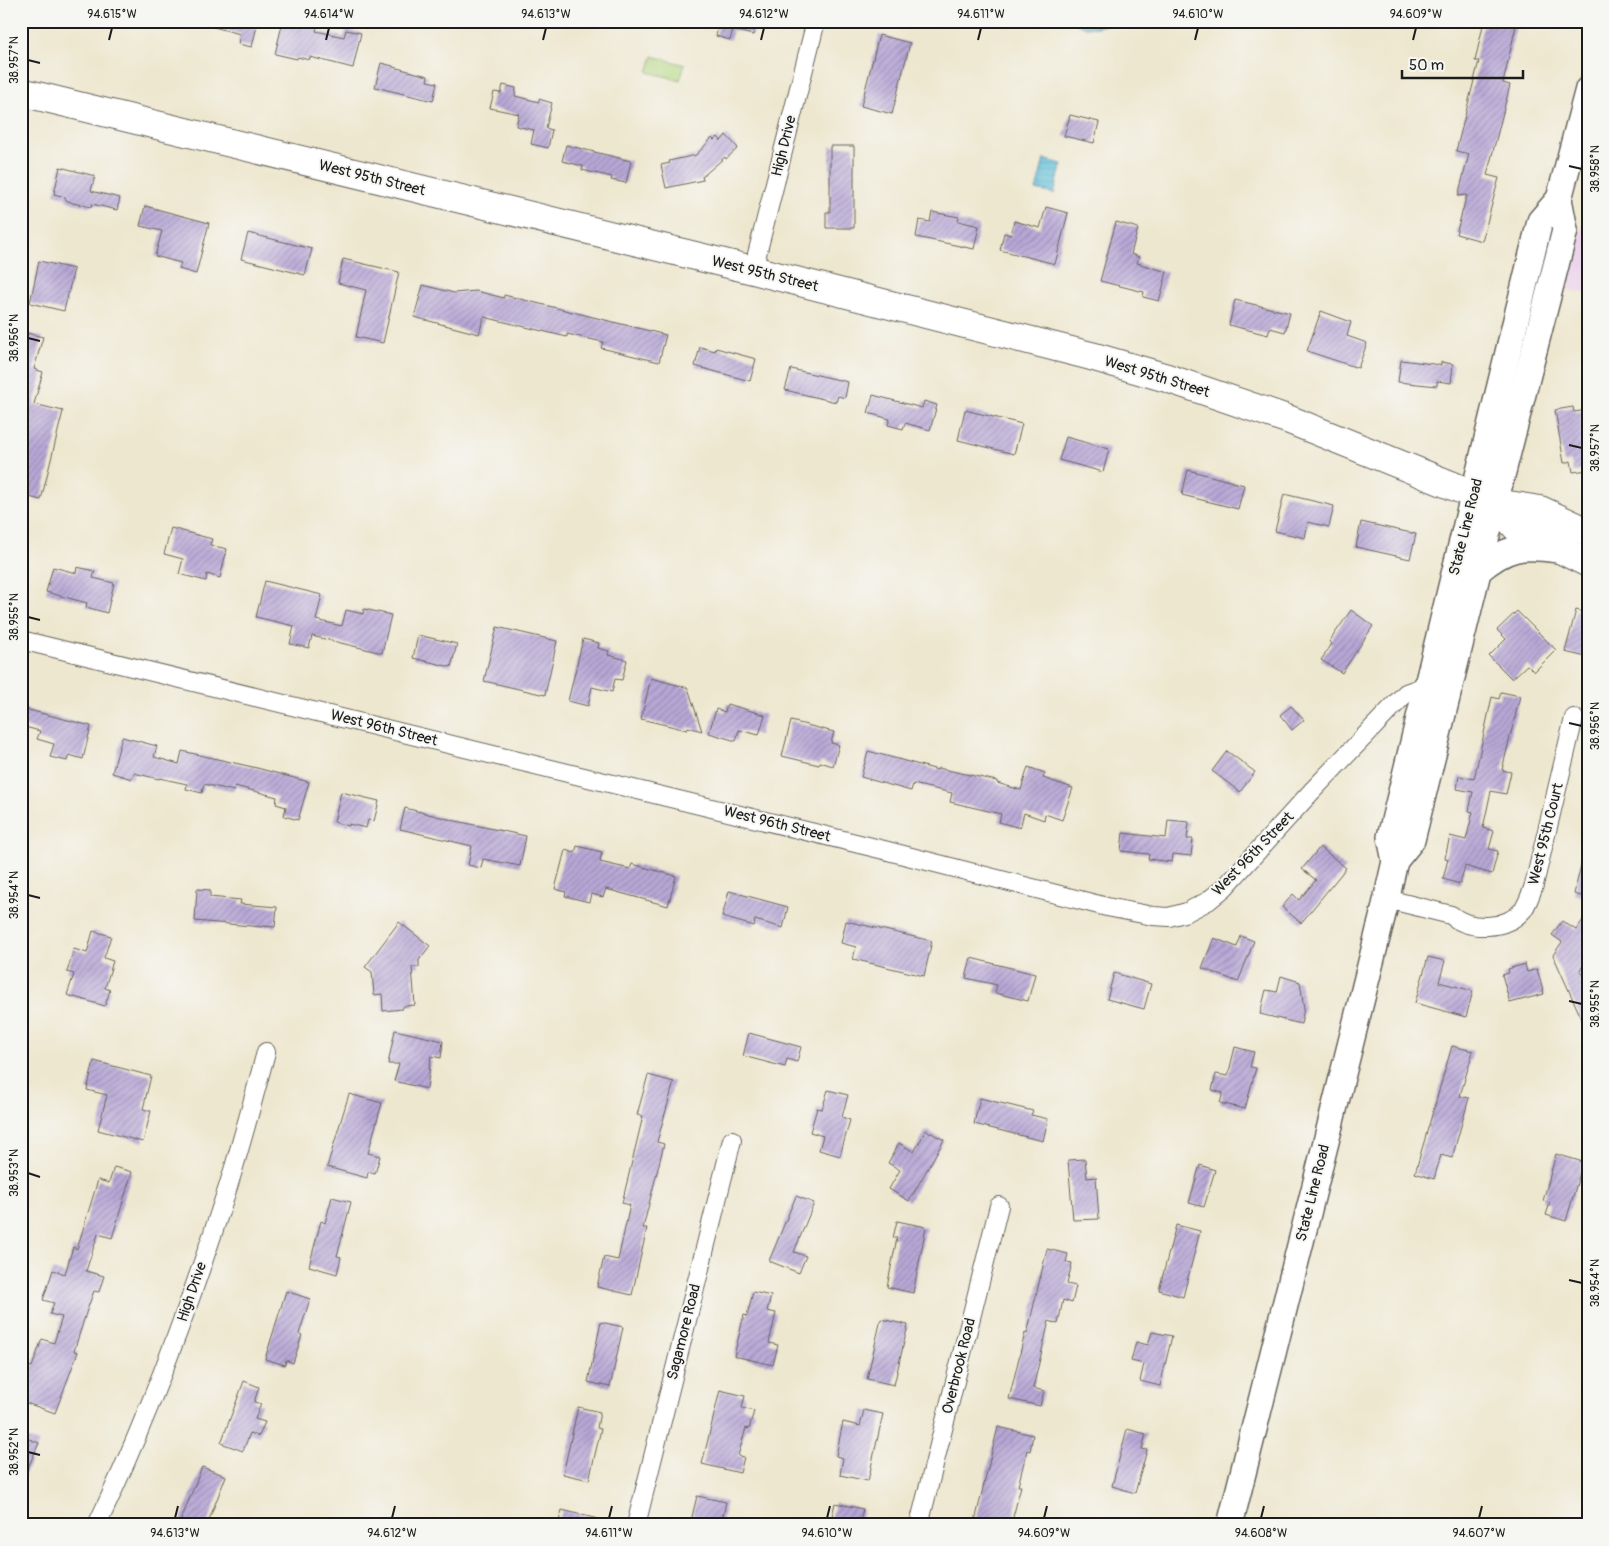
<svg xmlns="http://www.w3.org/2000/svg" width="1609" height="1546" font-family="Pangolin,sans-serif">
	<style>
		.built { fill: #ebd1eb }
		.grass { fill: #b1d57d; stroke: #66784c }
		.water { fill: url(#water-rules); stroke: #3a6c7a }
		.building { fill: url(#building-hatch) }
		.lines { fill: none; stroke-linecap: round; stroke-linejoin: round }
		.street-casing { stroke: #66635b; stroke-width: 20 }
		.secondary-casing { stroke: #66635b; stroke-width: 28 }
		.primary-casing { stroke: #66635b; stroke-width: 30 }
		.street { stroke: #fff; stroke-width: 18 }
		.secondary { stroke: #fff; stroke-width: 25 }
		.primary { stroke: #fff; stroke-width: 28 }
		.ticks { fill: none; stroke: #1c1c1c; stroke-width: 2 }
		.labels { text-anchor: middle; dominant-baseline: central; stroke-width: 4; stroke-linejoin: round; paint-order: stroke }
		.street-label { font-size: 15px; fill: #1c1c1c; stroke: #f6f6f2 }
		.neatline { fill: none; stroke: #1c1c1c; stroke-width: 2 }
		.ticks-label { font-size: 12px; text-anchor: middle; fill: #1c1c1c }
	</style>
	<defs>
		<pattern id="water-rules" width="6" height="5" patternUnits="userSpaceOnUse" patternTransform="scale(1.25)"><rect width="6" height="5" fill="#58bcd7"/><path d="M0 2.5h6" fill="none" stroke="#4ca1b8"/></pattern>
		<pattern id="building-hatch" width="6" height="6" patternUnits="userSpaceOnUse" patternTransform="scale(1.25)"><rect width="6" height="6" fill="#b8a8d7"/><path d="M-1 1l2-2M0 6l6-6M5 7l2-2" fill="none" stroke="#9588ae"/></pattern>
	</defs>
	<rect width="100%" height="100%" fill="#f6f6f2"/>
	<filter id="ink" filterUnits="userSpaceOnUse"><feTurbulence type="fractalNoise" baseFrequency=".02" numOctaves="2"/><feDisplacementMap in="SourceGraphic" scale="10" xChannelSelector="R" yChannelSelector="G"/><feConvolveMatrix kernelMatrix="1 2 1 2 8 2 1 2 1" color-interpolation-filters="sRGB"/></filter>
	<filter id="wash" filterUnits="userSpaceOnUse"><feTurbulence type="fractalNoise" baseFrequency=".0096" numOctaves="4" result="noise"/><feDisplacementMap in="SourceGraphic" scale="20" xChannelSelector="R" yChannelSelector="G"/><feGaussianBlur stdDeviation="1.12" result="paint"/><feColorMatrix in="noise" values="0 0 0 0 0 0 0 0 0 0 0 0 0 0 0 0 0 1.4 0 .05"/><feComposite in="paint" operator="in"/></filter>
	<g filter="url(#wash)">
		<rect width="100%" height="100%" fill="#eee7cf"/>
		<polygon class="built" points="1588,204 1588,294 1566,289"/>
		<polygon class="grass" points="653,56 685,65 680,80 648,72"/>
		<g class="water">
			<path d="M1073,21H1113C1103,28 1083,31 1073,21Z"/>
			<polygon points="1044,159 1062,164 1054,194 1036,190"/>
		</g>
		<g id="blocks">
			<g class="building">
				<polygon points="211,21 258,21 252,47 238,44 240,34 210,26"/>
				<polygon points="283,21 309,21 318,23 316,31 344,37 346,30 361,33 353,68 310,57 309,60 298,57 297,59 275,54"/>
				<polygon points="716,21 757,21 753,35 733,30 730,40 716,36 718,27 716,26"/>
				<polygon points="1484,21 1517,21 1503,83 1510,85 1487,175 1499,178 1482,241 1456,234 1467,195 1458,196 1469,154 1456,151 1479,61 1475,61"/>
				<polygon points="879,35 910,43 892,114 861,106"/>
				<polygon points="381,63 393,66 393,67 428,76 427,81 437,83 433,101 375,87"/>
				<polygon points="503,85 516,88 515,96 539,102 539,99 552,103 546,128 552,130 548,148 531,144 534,130 516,126 519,114 490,108 494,92 501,93"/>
				<polygon points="1070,115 1099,122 1094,143 1064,136"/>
				<polygon points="726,135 738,148 726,159 725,157 702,177 703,180 666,188 661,165 670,163 669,161 696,155 712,138 714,140 718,137 721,141"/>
				<polygon points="566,145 631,161 626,183 611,180 612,177 582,170 583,166 562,161"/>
				<polygon points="830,146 854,146 854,228 826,228 826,212 830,212"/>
				<polygon points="60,167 95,176 91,191 120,198 117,210 92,204 91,207 73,203 66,200 65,197 54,194"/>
				<polygon points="145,206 209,223 196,274 179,269 181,263 155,256 162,231 140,226"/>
				<polygon points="1046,207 1068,213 1055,264 1000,250 1004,233 1011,235 1014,221 1040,228"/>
				<polygon points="932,212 959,217 958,221 979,226 974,249 916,237 919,220 930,222"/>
				<polygon points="1116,222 1138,228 1131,254 1139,257 1137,263 1167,272 1159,301 1143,297 1144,292 1100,281"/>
				<polygon points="248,233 312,249 305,275 241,259"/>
				<polygon points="343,259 399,272 383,343 356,337 366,290 338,283"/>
				<polygon points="39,261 74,269 64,311 30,303"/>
				<polygon points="423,285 454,293 476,291 504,298 504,295 666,335 659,362 601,348 603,342 567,334 567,337 484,317 479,334 414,317"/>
				<polygon points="1235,300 1290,313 1285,332 1270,328 1268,335 1229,325"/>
				<polygon points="1321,311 1351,322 1347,336 1367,343 1358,368 1307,351"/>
				<polygon points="27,333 43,337 34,369 43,372 34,404 63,411 41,500 21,495 21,352"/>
				<polygon points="700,347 715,351 716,348 756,359 750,381 695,366"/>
				<polygon points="1401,360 1441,365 1441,362 1453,364 1451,383 1437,381 1437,386 1398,382"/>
				<polygon points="791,369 848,382 845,398 838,396 836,402 785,390"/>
				<polygon points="873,395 922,408 924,401 937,405 930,430 905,423 903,429 888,425 890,419 868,413"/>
				<polygon points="1573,407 1574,412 1588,410 1588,470 1573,472 1571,461 1564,463 1555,410"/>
				<polygon points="965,410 1022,424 1014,454 958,440"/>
				<polygon points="1066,437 1109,449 1103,472 1059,460"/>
				<polygon points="1188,470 1244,485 1238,509 1182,495"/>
				<polygon points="1284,494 1334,506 1329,527 1308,522 1305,538 1275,531"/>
				<polygon points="1361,522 1416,534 1410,559 1356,547"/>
				<polygon points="171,528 212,539 210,545 227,549 220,578 207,574 206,581 179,574 183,559 164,554"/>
				<polygon points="53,567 76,573 77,567 95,571 93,578 114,583 107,613 86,607 87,603 46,592"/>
				<polygon points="265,581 322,595 316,620 342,626 346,610 363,614 364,609 391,615 382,653 312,636 309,648 290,644 294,626 256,617"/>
				<polygon points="1351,610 1373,626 1342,673 1321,660 1332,644 1329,642"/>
				<polygon points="1576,610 1588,613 1588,650 1586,657 1565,652"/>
				<polygon points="1517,611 1556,650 1534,672 1527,665 1512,679 1489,656 1506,639 1497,630"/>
				<polygon points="497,627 557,641 545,695 484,681"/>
				<polygon points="418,635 457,644 451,667 413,658"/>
				<polygon points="583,639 599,643 598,648 609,651 608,655 627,660 622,680 615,679 612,692 592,687 588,706 568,701"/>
				<polygon points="651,678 688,688 702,731 688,727 687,730 641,719"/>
				<polygon points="1501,692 1520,696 1502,770 1511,772 1506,794 1491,791 1483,828 1494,831 1489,849 1498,851 1492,874 1465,866 1460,884 1443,879 1448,859 1445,858 1450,836 1466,840 1473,812 1469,811 1473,792 1457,789 1459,776 1474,779 1492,697 1499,699"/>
				<polygon points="727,704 765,715 759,735 739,730 736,741 709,733 716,709 725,712"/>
				<polygon points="1291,706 1304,720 1292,730 1280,715"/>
				<polygon points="21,708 91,726 83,759 69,755 67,761 50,757 54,744 37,739 40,731 21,726"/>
				<polygon points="791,721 834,732 831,743 839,745 833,766 820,762 819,765 782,756"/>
				<polygon points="122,737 157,746 154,757 179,764 182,751 257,768 309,782 298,820 284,816 286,807 276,804 277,797 235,786 234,791 204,784 202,793 186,789 187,784 159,778 159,779 134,773 132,779 112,773"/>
				<polygon points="868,751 938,770 938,768 997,781 997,783 1021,790 1028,767 1045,773 1043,778 1073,788 1062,820 1045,814 1044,820 1024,813 1020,828 999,822 1001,814 950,802 952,793 913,784 911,791 861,777"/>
				<polygon points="1227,751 1255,772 1240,792 1212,771"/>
				<polygon points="341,792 379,801 374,821 368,820 366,828 349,824 349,826 334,822"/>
				<polygon points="405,808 456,821 526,836 520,866 483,859 481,868 468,865 472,846 400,829"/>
				<polygon points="1168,820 1189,822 1187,839 1193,839 1191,856 1173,854 1172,862 1148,859 1149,854 1121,851 1123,833 1166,838"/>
				<polygon points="577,846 602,852 600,862 630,869 632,864 676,876 668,906 606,889 603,897 591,894 589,902 565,896 566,892 555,889 565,850 575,853"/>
				<polygon points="1320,847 1346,868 1301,923 1282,907 1293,894 1299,900 1316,880 1302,869"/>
				<polygon points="1583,857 1588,858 1588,898 1574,894"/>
				<polygon points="197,889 210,890 210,897 241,900 240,904 277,907 275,927 262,926 262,927 195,921"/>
				<polygon points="729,891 788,907 783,928 755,920 754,926 722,917"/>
				<polygon points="1588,913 1588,959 1580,970 1588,986 1588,1033 1553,955 1562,942 1552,935 1562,921 1576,930"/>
				<polygon points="846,921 932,941 924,976 853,959 856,947 841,943"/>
				<polygon points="399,922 430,946 419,960 419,967 412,967 415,1005 404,1006 402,1009 383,1011 382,994 374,995 372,972 365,967"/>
				<polygon points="93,931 111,936 104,958 113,961 105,988 110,990 105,1006 67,995 74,974 67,972 74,949 87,953"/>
				<polygon points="1241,936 1254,941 1238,982 1202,968 1214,938 1237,947"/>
				<polygon points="1428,957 1445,961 1439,982 1473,991 1466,1017 1415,1003"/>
				<polygon points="971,958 1035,974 1028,1001 995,993 997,985 966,978"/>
				<polygon points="1525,964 1527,972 1537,969 1544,994 1510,1003 1502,975 1509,973 1508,969"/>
				<polygon points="1114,973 1151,984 1144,1009 1107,999"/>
				<polygon points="1281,976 1300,982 1304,1008 1301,1024 1260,1014 1266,990 1277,992"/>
				<polygon points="395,1030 443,1041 441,1058 431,1056 427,1089 394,1081 399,1064 388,1064"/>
				<polygon points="749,1033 801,1047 797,1062 787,1059 785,1067 743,1056"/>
				<polygon points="1452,1046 1473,1051 1460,1096 1469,1098 1452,1158 1441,1155 1434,1179 1415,1173"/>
				<polygon points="1235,1047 1254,1052 1250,1067 1256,1068 1245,1109 1220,1103 1223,1093 1212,1090 1216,1074 1228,1076"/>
				<polygon points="94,1061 151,1076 143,1109 151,1111 143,1142 98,1130 107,1095 87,1090"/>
				<polygon points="648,1075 674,1082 657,1142 664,1144 643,1228 647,1228 632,1295 597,1287 604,1257 618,1260 630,1205 622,1203 643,1116 637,1115"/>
				<polygon points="828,1090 848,1095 842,1117 850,1120 840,1156 819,1150 823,1136 810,1132 817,1108 822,1109"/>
				<polygon points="349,1094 382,1103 368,1153 380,1156 375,1174 368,1172 367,1178 327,1167"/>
				<polygon points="980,1098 1033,1111 1031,1115 1048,1119 1043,1141 974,1124"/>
				<polygon points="926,1130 944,1140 909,1201 889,1189 900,1170 888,1163 899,1143 914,1152"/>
				<polygon points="1556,1154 1583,1162 1566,1221 1546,1215 1550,1203 1543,1201"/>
				<polygon points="1085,1159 1087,1178 1096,1177 1099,1219 1073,1220 1068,1160"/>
				<polygon points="1200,1165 1215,1170 1204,1207 1189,1203"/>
				<polygon points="114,1167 132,1172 112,1238 98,1234 86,1271 104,1276 99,1292 94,1291 87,1310 74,1351 78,1352 55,1413 21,1401 21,1363 32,1367 42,1339 54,1343 62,1317 50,1314 54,1303 43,1300 53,1270 65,1274 73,1247 77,1249 98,1180 109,1183"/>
				<polygon points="796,1196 814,1203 794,1252 806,1256 799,1273 769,1261"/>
				<polygon points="332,1197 351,1202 337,1256 341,1257 337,1274 309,1266 321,1221 325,1223"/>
				<polygon points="897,1221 926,1227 913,1293 887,1287 897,1238 893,1238"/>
				<polygon points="1176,1225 1200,1231 1183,1297 1159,1290"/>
				<polygon points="1047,1249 1068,1254 1066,1262 1072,1263 1067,1284 1076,1286 1072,1303 1063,1300 1058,1324 1049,1321 1033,1388 1044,1391 1040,1406 1009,1399 1025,1333 1027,1334"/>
				<polygon points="286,1291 310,1299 299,1334 302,1335 293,1363 286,1360 285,1365 265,1359"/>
				<polygon points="753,1292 771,1296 767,1311 776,1313 769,1343 778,1345 773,1365 734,1356 744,1315 747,1316"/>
				<polygon points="881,1319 908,1325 894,1385 867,1379"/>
				<polygon points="601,1322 623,1327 610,1387 588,1382"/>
				<polygon points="1152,1332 1172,1336 1160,1386 1140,1381 1144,1364 1131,1361 1136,1342 1148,1345"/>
				<polygon points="244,1381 259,1387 254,1402 261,1404 255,1419 265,1422 259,1436 250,1433 243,1451 221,1443"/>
				<polygon points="720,1390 745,1396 742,1408 754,1411 749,1429 746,1428 738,1456 744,1457 740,1473 702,1464"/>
				<polygon points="578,1407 600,1412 597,1428 601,1429 589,1480 563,1474"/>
				<polygon points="864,1410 883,1414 868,1481 840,1475 843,1458 836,1456 843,1422 860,1426"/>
				<polygon points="998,1427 1033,1435 1030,1451 1027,1450 1018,1486 1021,1486 1011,1525 974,1525"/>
				<polygon points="1127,1429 1146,1434 1142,1449 1147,1450 1135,1493 1112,1486"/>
				<polygon points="21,1436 39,1443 21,1483"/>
				<polygon points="202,1467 226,1476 207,1525 179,1525"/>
				<polygon points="697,1496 726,1502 721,1525 690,1525"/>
				<polygon points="835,1503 863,1509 859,1525 830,1525"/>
				<polygon points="562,1510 602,1520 602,1525 558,1525"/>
			</g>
		</g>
	</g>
	<g filter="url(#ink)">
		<use href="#blocks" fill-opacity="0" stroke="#66635b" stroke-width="1"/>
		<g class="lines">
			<g class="street-casing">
				<g id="street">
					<polyline points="753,270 816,21"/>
					<polyline points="21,640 884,850 1107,907 1153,916 1169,917 1187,912 1208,901 1225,887 1312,791 1406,693 1428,685 1434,686"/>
					<path d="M1387,899L1451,915C1470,931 1506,930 1523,910C1528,903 1531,894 1534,885L1574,718"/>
					<path d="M97,1525C149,1416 191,1302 228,1187C242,1142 254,1097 266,1052"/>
					<polyline points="636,1525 732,1140"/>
					<polyline points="919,1525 999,1206"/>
				</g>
			</g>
			<g class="secondary-casing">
				<g id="secondary">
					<path d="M1478,571C1507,546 1522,545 1558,550"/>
					<polyline points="1395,861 1412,840 1495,503 1565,230 1559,199 1588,89"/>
					<polyline points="1230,1525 1384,910 1395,861 1390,837 1540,221 1559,199"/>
				</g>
			</g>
			<g class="primary-casing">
				<g id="primary">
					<polyline points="21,92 753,270 1091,356 1167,378 1290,420 1495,503 1540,510 1588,532"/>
					<polyline points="1495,503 1517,528 1588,563"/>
				</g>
			</g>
			<use href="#street" class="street"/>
			<use href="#secondary" class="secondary"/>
			<use href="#primary" class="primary"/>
		</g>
	</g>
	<path class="ticks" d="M109,40L112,28M326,40L329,28M543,40L546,28M761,40L764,28M978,40L981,28M1195,40L1198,28M1413,40L1416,28M28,60L40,63M1569,166L1582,169M28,338L40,341M1569,445L1582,448M28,617L40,620M1569,723L1582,726M28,895L40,898M1569,1001L1582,1004M28,1173L40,1177M1569,1280L1582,1283M28,1452L40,1455M175,1518L178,1506M392,1518L395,1506M609,1518L612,1506M827,1518L830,1506M1044,1518L1047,1506M1261,1518L1264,1506M1479,1518L1482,1506"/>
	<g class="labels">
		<g class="street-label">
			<text transform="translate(784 146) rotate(-76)">High Drive</text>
			<text transform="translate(372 178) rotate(14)">West 95th Street</text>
			<text transform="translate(765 274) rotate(14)">West 95th Street</text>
			<text transform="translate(1157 377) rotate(17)">West 95th Street</text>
			<text transform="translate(1466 527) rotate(-76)">State Line Road</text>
			<text transform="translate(384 728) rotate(14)">West 96th Street</text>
			<text transform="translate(777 824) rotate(14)">West 96th Street</text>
			<text transform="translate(1546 834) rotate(-76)">West 95th Court</text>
			<text transform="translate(1253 854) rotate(-46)">West 96th Street</text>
			<text transform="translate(1313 1193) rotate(-76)">State Line Road</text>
			<text transform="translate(192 1292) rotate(-71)">High Drive</text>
			<text transform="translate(684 1332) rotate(-76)">Sagamore Road</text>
			<text transform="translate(959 1366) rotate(-76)">Overbrook Road</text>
		</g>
	</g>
	<rect width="1609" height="1546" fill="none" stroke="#f6f6f2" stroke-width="55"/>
	<path d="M1402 70v8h121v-8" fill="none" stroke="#1c1c1c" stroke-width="2.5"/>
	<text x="1409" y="70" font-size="15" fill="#1c1c1c" stroke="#f6f6f2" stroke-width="4" paint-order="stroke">50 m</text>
	<rect x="28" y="28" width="1554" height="1490" class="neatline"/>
	<g class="ticks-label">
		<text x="112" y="18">94.615°W</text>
		<text x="329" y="18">94.614°W</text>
		<text x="546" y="18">94.613°W</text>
		<text x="764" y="18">94.612°W</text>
		<text x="981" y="18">94.611°W</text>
		<text x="1198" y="18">94.610°W</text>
		<text x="1416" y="18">94.609°W</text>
		<text transform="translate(14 60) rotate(-90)" y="4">38.957°N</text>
		<text transform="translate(1595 169) rotate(-90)" y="4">38.958°N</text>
		<text transform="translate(14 338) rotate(-90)" y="4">38.956°N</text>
		<text transform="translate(1595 448) rotate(-90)" y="4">38.957°N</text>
		<text transform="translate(14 617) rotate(-90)" y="4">38.955°N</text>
		<text transform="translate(1595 726) rotate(-90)" y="4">38.956°N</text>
		<text transform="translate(14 895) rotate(-90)" y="4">38.954°N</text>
		<text transform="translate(1595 1004) rotate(-90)" y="4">38.955°N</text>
		<text transform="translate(14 1173) rotate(-90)" y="4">38.953°N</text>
		<text transform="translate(1595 1283) rotate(-90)" y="4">38.954°N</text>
		<text transform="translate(14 1452) rotate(-90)" y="4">38.952°N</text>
		<text x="175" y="1537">94.613°W</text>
		<text x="392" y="1537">94.612°W</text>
		<text x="609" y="1537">94.611°W</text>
		<text x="827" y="1537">94.610°W</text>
		<text x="1044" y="1537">94.609°W</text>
		<text x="1261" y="1537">94.608°W</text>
		<text x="1479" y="1537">94.607°W</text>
	</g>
</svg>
